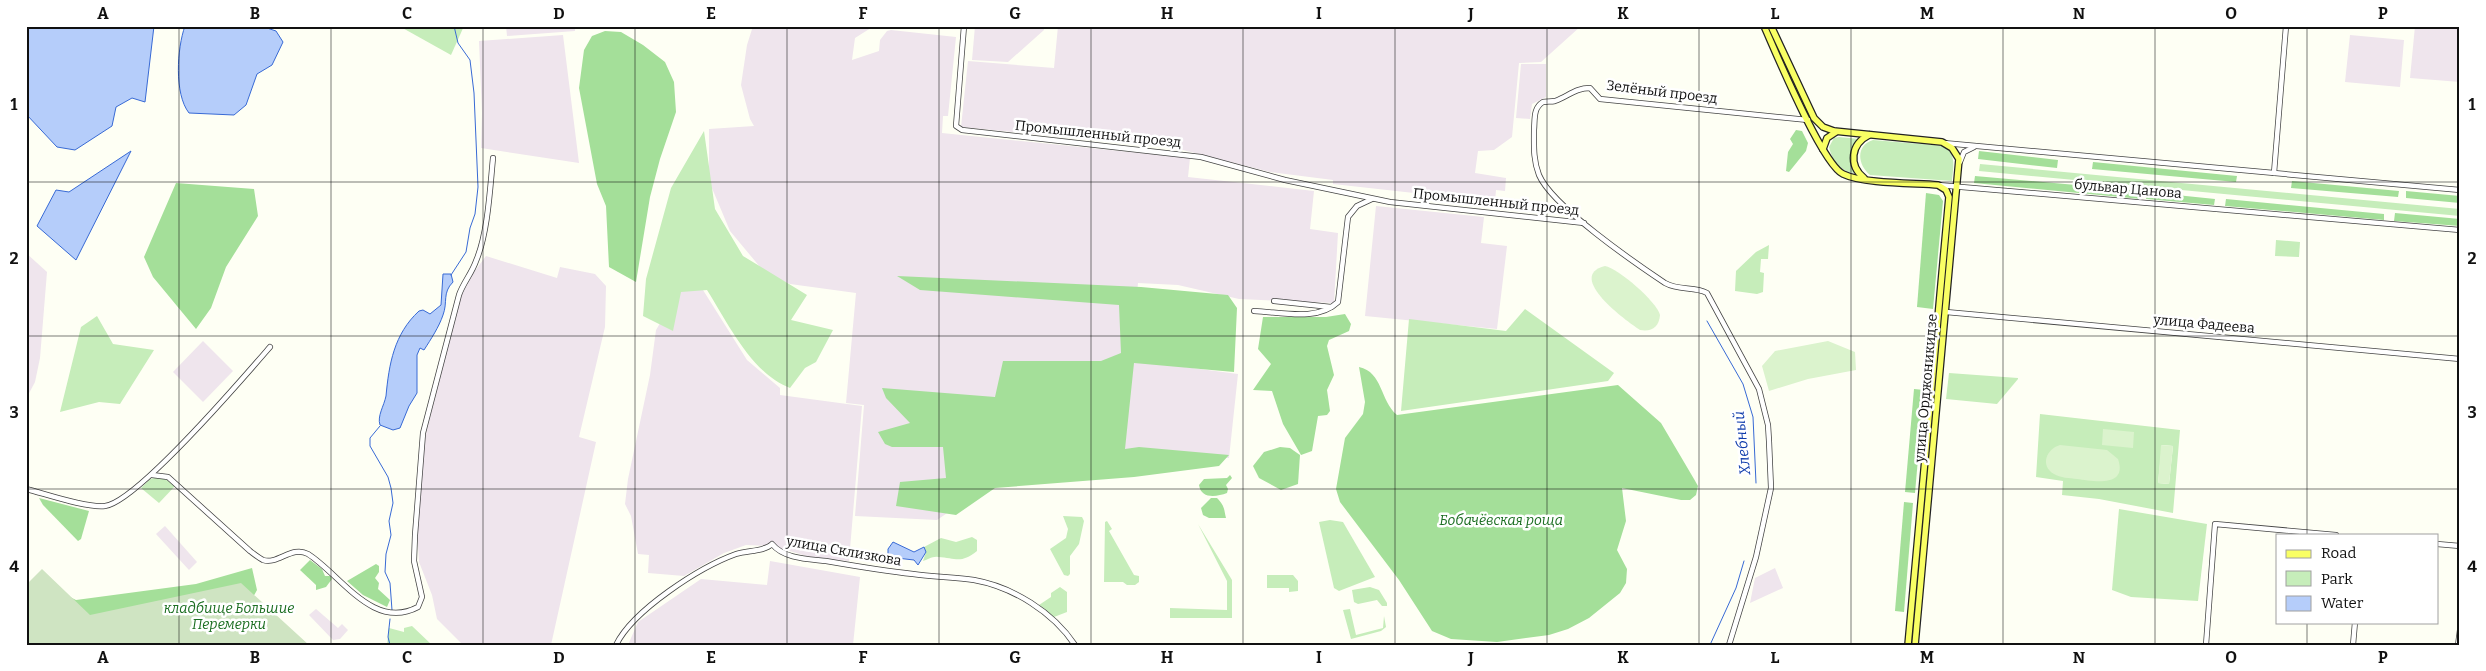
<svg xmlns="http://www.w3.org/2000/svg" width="2486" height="671" font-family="Bitter,serif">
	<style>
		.industrial { fill: #efe5ed }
		.green { fill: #c6edba; fill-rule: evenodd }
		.forest { fill: #a4df99 }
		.cemetery { fill: #cfe4c2 }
		.pitch { fill: #dbf3cd }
		.water { fill: #b5cdfa; stroke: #386ad5 }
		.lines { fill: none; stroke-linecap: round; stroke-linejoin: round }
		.stream { stroke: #386ad5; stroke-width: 1 }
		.minor-casing { stroke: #444; stroke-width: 6 }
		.major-casing { stroke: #222; stroke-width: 8 }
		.minor { stroke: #fff; stroke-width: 4.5 }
		.major { stroke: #f9ff64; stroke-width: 5.5 }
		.grid { fill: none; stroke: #111; stroke-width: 1; stroke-opacity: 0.55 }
		.labels { text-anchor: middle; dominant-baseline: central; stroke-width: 5; stroke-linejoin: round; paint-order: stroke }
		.street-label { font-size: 14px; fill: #111; stroke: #fff }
		.park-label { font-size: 14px; font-style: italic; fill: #1b6e21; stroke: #fff }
		.water-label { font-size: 15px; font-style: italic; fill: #103cac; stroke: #fff }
		.neatline { fill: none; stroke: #111; stroke-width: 2 }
		.grid-label { font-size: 16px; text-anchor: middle; font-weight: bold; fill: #111 }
	</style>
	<rect width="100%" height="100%" fill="#fefff4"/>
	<g class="industrial">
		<polygon points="506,26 575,26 575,31 507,36"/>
		<polygon points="753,26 874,26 855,38 852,60 879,51 880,40 887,31 891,30 956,37 948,116 943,116 942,133 1190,158 1188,177 1314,191 1310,229 1338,233 1334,303 1239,299 1178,285 1138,283 1131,360 1238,374 1229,458 1124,453 997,479 937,520 855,516 864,405 846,403 856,293 790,284 765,273 730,231 709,181 709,129 754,126 750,119 741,85 747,45"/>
		<polygon points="975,26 1044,26 1044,30 1008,62 972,60"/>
		<polygon points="1058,26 1581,26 1541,62 1519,63 1512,137 1494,150 1478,151 1475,173 1506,178 1505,191 1496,190 1495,202 1333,184 1333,180 1270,172 1175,148 961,127 968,61 1054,68"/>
		<polygon points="2415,26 2460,26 2460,82 2410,78"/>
		<polygon points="563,35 579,163 481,148 482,113 479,41"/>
		<polygon points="2350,35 2404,40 2400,87 2345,82"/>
		<polygon points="1521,64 1546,64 1546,97 1532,104 1530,119 1516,118"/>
		<polygon points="1376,206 1484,217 1481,243 1507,246 1497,329 1365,316"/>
		<polygon points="26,253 47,272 40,358 35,382 26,399"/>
		<polygon points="486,256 557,278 560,267 595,274 606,286 605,327 579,437 596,442 551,645 463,645 437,619 432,595 419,562 417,529 424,441 459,302 468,280"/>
		<polygon points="681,288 703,290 747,360 780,388 780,395 862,406 849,561 813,558 773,546 746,545 724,553 684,576 648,573 649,555 638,554 631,516 625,504 628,479 650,375 656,330"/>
		<polygon points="203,341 233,371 203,402 173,372"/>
		<polygon points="165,526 197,562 189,570 156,534"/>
		<polygon points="770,561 860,577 853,645 628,645 638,622 701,579 767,585"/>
		<polygon points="1775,568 1783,588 1750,603 1755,578"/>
		<polygon points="316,609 338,628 342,624 348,630 340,639 333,640 309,615"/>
	</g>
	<g class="green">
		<polygon points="399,26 464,26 451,55"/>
		<path d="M704,131L715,209L743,256L807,295L791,320L833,330L816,362L805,368L790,388C751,373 728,323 707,290L681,292L673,331L643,316L646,279L671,188Z"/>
		<path d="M1839,137L1859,139L1851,154L1855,173C1841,172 1832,161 1829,147L1834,138Z"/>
		<path d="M1873,140L1944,146C1957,154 1953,169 1952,181L1870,175C1858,165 1855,146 1873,140Z"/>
		<polygon points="1980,164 2460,209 2460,216 1979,171"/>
		<polygon points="2276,240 2300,242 2299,257 2275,256"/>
		<polygon points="1769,245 1768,259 1761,259 1760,272 1764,273 1763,292 1757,294 1735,291 1736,271 1756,252"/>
		<polygon points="1525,309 1614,373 1608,381 1401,411 1409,319 1506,331"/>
		<polygon points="97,316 113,344 154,350 120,404 99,402 60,412 81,327"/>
		<polygon points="1949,373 2018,378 2018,379 1997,404 1946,399"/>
		<path d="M2040,414L2180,430L2173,513L2099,499L2062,495L2063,481L2036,477ZM2162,445L2173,446L2169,484L2158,483Z"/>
		<polygon points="159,477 169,481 175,486 159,503 141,488 150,479"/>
		<polygon points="2119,509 2207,524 2198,601 2131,597 2112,590"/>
		<polygon points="1063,516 1082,517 1084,521 1079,544 1070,556 1070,574 1068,576 1064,575 1050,549 1066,538 1068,529"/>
		<polygon points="1330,520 1343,522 1375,577 1339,591 1334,588 1319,522"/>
		<polygon points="1107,521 1112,529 1109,531 1134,575 1139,576 1139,582 1135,585 1127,585 1123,582 1104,582 1105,522"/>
		<polygon points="1198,524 1232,580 1232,618 1170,618 1170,608 1227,610 1227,581"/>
		<path d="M972,537L977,540V551C961,564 956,558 938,557C933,556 927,560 923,561L926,552L924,547L941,538L956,542Z"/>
		<polygon points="1267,575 1293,575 1298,581 1298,591 1289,592 1289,588 1267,588"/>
		<polygon points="1060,587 1067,592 1067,612 1054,617 1039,605 1051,597 1051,593"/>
		<polygon points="1370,587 1379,590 1387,603 1387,606 1382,606 1377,600 1358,604 1354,602 1352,590"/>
		<polygon points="1350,609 1356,635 1383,628 1384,616 1386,627 1381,631 1351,639 1343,610"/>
		<polygon points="412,626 432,645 387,645 389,628 404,632 404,628"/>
	</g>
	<g class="forest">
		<polygon points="605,31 621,32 643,45 665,62 674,82 676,112 660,159 650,197 636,282 609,267 606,206 597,184 579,88 584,50 592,36"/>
		<polygon points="1796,130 1802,131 1808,143 1806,151 1789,172 1786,171 1788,152 1793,144 1790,139"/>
		<polygon points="1979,151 2058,160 2057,168 1978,159"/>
		<polygon points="2093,162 2237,176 2236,182 2092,169"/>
		<polygon points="1975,176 2142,191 2141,199 1974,183"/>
		<polygon points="2292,181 2399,191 2398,197 2291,188"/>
		<polygon points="176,183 254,189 258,216 226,267 211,308 196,329 153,277 144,257"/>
		<polygon points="2406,191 2460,196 2460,203 2406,198"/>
		<polygon points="2147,192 2215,199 2214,205 2146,199"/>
		<polygon points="1926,193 1939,195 1943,201 1933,309 1917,307"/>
		<polygon points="2226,199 2384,214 2384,220 2225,206"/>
		<polygon points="2395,213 2460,219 2460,226 2394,221"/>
		<polygon points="897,276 1141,287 1228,295 1237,308 1234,372 1134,363 1125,449 1139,447 1229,455 1219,466 1134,477 995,488 956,515 896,506 900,482 946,478 943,447 892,447 885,444 878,432 910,423 886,398 882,388 995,397 1003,361 1101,361 1121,353 1119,305 920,290"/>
		<polygon points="1345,314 1351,324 1349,331 1329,340 1327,346 1334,375 1327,390 1330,411 1327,415 1318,416 1312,451 1301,455 1283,424 1272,391 1253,390 1271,364 1258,349 1263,317 1326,317"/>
		<path d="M1359,367C1383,372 1380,401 1397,415L1618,385L1661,423L1694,479L1698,486L1696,495L1690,500H1681L1622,488L1626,521L1617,550L1627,569L1626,583L1620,593L1589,618L1568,629L1549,635L1497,642L1451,639L1432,631L1399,580L1340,502L1336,489L1345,438L1363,414L1365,402Z"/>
		<polygon points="1914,389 1924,390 1915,493 1905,492"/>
		<polygon points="1280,447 1290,448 1300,455 1298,484 1281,490 1259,478 1253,466 1264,452"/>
		<path d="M1230,475L1232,478L1226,485L1228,489L1227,493C1216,497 1201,499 1199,485L1204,479L1227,478Z"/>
		<polygon points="39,498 89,511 81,539 78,541 43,505"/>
		<path d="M1211,498H1217C1225,506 1224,510 1226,518H1209L1203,515L1201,508Z"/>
		<polygon points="1904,502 1913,503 1904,612 1895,611"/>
		<polygon points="310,560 322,569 325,576 330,576 332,579 326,587 316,590 316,585 300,570"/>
		<polygon points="376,564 379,566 379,572 375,578 379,583 378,589 390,600 387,607 363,595 347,581"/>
		<polygon points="252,568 257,590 251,601 276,645 26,645 48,586 76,600 196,584"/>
	</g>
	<polygon class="cemetery" points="42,569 90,615 241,583 309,645 26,645 26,585"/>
	<g class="pitch">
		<path d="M1605,266C1618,268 1657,302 1660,315C1659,327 1652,332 1640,330C1626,321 1565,276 1605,266Z"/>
		<polygon points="1828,341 1855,352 1856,370 1808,379 1769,391 1762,366 1775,351"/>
		<polygon points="2103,429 2134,432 2133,448 2102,445"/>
		<path d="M2060,445L2107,450L2118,459C2128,488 2093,481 2077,479C2070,478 2060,478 2054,474C2040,466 2046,449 2060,445Z"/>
		<polygon points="2161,445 2173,446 2169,484 2158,483"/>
	</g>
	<g class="water">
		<polygon points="26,26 154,26 145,102 132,98 116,107 112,126 75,150 57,147 26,114"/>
		<path d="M185,26H261L276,31L283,42L272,65L257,74L246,105L234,115L189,113C174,94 177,48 185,26Z"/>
		<polygon points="131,151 76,260 37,226 56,190 69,192"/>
		<path d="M443,274H451L453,282C442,293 448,302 443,315C439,327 431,339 424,350L420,348L417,355V393L409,406L400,428L393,430L380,425C377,416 384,406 386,396C389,364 394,334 419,311L423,310L430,314L441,305Z"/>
		<polygon points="893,542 914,552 924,547 926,552 918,565 914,560 888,557 888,549"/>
	</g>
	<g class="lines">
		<g class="stream">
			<polyline points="451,275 466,252 470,228 475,214 478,187 474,93 470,60 458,43 454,26"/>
			<polyline points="1707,321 1743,384 1753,417 1756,483"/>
			<polyline points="380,426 370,438 370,446 388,477 391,488 393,503 389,521 391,535 386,554 385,572 390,583 392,610"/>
			<polyline points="390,619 388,637 390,645"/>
			<polyline points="1710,645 1736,588 1744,561"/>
		</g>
		<g class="minor-casing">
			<g id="minor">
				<polyline points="964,26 956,126 962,130 1201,157 1285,180 1390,202 1584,223"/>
				<polyline points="1944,143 2460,190"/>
				<polyline points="1960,162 1964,152 1974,147"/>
				<polyline points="2274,173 2286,26"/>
				<polyline points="1938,185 2460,230"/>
				<polyline points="1274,301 1331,307"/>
				<path d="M1254,311C1281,312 1317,322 1338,302L1348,217L1357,206L1372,199"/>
				<polyline points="1946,312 2460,359"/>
				<path d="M152,475L168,477L250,551C254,554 259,558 263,560C278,565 292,545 308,554C341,575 373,631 418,607L422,597L414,561L415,535L423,433L459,295C463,283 472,273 476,261C488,233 490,188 493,158"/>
				<path d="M26,489C46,494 86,508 105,506C137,502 244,377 270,347"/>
				<polyline points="2437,544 2460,546"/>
				<path d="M616,645C633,610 700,567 736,554C747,550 764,552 772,544C784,559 809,559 826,561C855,566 884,571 913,574C933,577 954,577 974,580C1013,587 1053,612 1075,645"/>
				<path d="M1729,645L1756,557L1771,488L1769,441L1768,425L1759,389L1707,293C1695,286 1679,291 1665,283C1635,263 1552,206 1539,175C1533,160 1534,145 1534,130C1535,119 1533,108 1543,102C1547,101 1551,102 1555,101C1569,96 1575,88 1590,88L1600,99L1808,120"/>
				<polyline points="2206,645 2215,524 2336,535"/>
				<polyline points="2353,645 2355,622"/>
				<polyline points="2458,645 2460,630"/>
			</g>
		</g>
		<g class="major-casing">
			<g id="major">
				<path d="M1764,26C1776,53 1822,164 1843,174C1864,184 1914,183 1938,185L1946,190L1949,197L1908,645"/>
				<polyline points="1771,26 1814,118 1823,127 1834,131 1942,142 1952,148 1959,159 1915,645"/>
				<polyline points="1823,149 1827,138 1836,132"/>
				<path d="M1864,178C1848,165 1851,144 1869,135"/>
			</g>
		</g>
		<use href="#minor" class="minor"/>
		<use href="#major" class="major"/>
	</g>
	<path class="grid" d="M179,26V645M331,26V645M483,26V645M635,26V645M787,26V645M939,26V645M1091,26V645M1243,26V645M1395,26V645M1547,26V645M1699,26V645M1851,26V645M2003,26V645M2155,26V645M2307,26V535M26,182H2460M26,336H2460M26,489H2460M2307,622V645"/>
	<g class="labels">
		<g class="street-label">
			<text transform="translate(1662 92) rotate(7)">Зелёный проезд</text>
			<text transform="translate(1098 134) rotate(6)">Промышленный проезд</text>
			<text transform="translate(2128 189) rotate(5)">бульвар Цанова</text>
			<text transform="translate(1496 202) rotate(6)">Промышленный проезд</text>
			<text transform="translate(2204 324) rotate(5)">улица Фадеева</text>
			<text transform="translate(1926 388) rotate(-85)">улица Орджоникидзе</text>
			<text transform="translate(844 551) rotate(10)">улица Склизкова</text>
		</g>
		<g class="park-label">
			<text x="1501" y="520">Бобачёвская роща</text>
			<text x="229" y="608">кладбище Большие<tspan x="229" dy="16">Перемерки</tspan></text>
		</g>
		<g class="water-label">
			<text transform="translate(1742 443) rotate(-96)">Хлебный</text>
		</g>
	</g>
	<rect width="2486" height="671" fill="none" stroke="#ffffff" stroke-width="55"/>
	<rect x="2276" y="534" width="162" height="90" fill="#ffffff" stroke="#a0a0a0"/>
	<rect x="2286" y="550" width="25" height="8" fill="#f9ff64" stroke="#a0a0a0"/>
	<text x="2321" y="558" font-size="15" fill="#111111">Road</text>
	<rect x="2286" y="571" width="25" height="15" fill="#c6edba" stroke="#a0a0a0"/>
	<text x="2321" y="584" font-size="15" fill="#111111">Park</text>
	<rect x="2286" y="596" width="25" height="15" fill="#b5cdfa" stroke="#a0a0a0"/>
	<text x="2321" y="608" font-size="15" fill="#111111">Water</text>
	<rect x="28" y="28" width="2430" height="616" class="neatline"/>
	<g class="grid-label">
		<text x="103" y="19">A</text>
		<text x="255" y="19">B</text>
		<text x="407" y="19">C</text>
		<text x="559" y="19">D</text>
		<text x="711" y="19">E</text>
		<text x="863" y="19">F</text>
		<text x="1015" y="19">G</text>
		<text x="1167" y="19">H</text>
		<text x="1319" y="19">I</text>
		<text x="1471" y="19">J</text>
		<text x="1623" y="19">K</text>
		<text x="1775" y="19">L</text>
		<text x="1927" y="19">M</text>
		<text x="2079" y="19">N</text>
		<text x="2231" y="19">O</text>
		<text x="2383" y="19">P</text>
		<text x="14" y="110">1</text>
		<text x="2472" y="110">1</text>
		<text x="14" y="264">2</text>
		<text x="2472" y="264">2</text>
		<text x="14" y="418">3</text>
		<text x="2472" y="418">3</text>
		<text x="14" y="572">4</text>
		<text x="2472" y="572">4</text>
		<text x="103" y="663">A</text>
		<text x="255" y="663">B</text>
		<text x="407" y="663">C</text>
		<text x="559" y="663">D</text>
		<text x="711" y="663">E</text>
		<text x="863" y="663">F</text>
		<text x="1015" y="663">G</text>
		<text x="1167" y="663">H</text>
		<text x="1319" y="663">I</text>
		<text x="1471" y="663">J</text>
		<text x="1623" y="663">K</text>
		<text x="1775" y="663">L</text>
		<text x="1927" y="663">M</text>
		<text x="2079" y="663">N</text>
		<text x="2231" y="663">O</text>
		<text x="2383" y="663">P</text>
	</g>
</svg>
